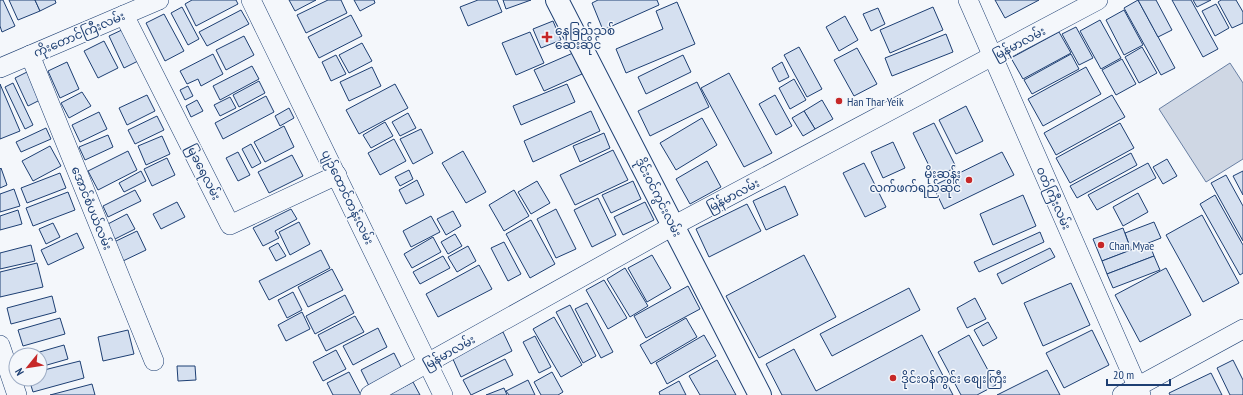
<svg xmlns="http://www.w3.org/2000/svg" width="1243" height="395" font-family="'PT Sans Narrow','Noto Sans Myanmar',sans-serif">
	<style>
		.water { fill: #cfd7e4; stroke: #687fa3 }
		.building { fill: #d5e0f0; stroke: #1d3f73 }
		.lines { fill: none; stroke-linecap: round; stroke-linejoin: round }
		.street-casing { stroke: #1d3f73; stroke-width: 20 }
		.secondary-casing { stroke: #1d3f73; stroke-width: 24 }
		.street { stroke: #f4f7fb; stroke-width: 19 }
		.secondary { stroke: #f4f7fb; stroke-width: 22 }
		.poi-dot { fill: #c62828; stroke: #f4f7fb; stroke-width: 1.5 }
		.labels { text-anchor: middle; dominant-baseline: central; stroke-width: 3; stroke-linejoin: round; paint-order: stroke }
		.poi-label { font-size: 12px; fill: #1d3f73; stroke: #f4f7fb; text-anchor: start }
		.street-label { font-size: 12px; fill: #1d3f73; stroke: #f4f7fb }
	</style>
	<rect width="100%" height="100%" fill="#f4f7fb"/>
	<polygon class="water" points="1230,63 1243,83 1243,159 1206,182 1159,109"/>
	<g class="building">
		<polygon points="0,0 3,0 15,26 2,32 0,26"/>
		<polygon points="9,0 35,0 40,11 18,20"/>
		<polygon points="35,0 55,0 56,3 40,11"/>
		<polygon points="192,0 236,0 238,4 196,26 185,4"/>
		<polygon points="289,0 316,0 295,11"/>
		<polygon points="328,0 341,0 347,13 306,33 297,15"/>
		<polygon points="354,0 374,0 375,3 360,11"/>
		<polygon points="478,0 497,0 502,12 468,26 460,7"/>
		<polygon points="503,0 531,0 506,9"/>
		<polygon points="598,0 657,0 659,5 603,30 592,3"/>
		<polygon points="995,0 1039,0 1005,18"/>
		<polygon points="1138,0 1175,68 1161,75 1124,8"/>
		<polygon points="1138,0 1156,0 1172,30 1158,37"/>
		<polygon points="1172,0 1191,0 1218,49 1203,57"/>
		<polygon points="1193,0 1211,0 1197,7"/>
		<polygon points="1221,0 1236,0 1243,12 1243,23 1232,28 1218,2"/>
		<polygon points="677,2 695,44 626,73 616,49 663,29 656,11"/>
		<polygon points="1216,4 1229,28 1215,36 1202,11"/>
		<polygon points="182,7 199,39 188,45 171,13"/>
		<polygon points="933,7 943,30 890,53 880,30"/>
		<polygon points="878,8 885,24 871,31 863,14"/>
		<polygon points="241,10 249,24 207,46 199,32"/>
		<polygon points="1124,10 1143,45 1124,55 1106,20"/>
		<polygon points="164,14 184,51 165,61 146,23"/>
		<polygon points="351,15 362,36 319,58 308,37"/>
		<polygon points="845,16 858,40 839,51 826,27"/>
		<polygon points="1100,20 1121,58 1101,69 1080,31"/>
		<polygon points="553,21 561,40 541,48 533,29"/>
		<polygon points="1076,27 1093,58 1079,65 1062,34"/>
		<polygon points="126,28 142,59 124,68 109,36"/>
		<polygon points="530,32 544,63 516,75 502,43"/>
		<polygon points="1059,32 1071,53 1023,79 1011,58"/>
		<polygon points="946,34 953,52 892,76 885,58"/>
		<polygon points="244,36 254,55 226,70 216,50"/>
		<polygon points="104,41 118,68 98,78 84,51"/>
		<polygon points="362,43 372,61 349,73 339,55"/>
		<polygon points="799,47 822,89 807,97 784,55"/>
		<polygon points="1142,47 1157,73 1139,83 1125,57"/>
		<polygon points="857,48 877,84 854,96 834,60"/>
		<polygon points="573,53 582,74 544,91 534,70"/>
		<polygon points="213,54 223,74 201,86 198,79 187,84 180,71"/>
		<polygon points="1071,54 1079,69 1032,94 1024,80"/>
		<polygon points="336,55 346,74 331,81 322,62"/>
		<polygon points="683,55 691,72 646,94 638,77"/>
		<polygon points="1122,59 1136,84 1116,95 1102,70"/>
		<polygon points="67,62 79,89 60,98 48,71"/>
		<polygon points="782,62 789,77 779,82 772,68"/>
		<polygon points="252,66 259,79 220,100 213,86"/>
		<polygon points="372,67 381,86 349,101 340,82"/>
		<polygon points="1086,67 1101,94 1043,126 1028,99"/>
		<polygon points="27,72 40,100 28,106 15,78"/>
		<polygon points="729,73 772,153 744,167 701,88"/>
		<polygon points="794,79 806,100 790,109 779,88"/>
		<polygon points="259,81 265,93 239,107 233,95"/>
		<polygon points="697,82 709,107 650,136 638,111"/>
		<polygon points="13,83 33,125 25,129 5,87"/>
		<polygon points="0,84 20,131 0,139"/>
		<polygon points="395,84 408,108 359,134 346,110"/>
		<polygon points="567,84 575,102 521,125 513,106"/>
		<polygon points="188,86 193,96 185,100 180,90"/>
		<polygon points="82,92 91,106 69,118 61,103"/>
		<polygon points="147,95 155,111 127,125 119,108"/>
		<polygon points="775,95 792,126 776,135 759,104"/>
		<polygon points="1112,95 1125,117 1056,155 1044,133"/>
		<polygon points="266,96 274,112 223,139 215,123"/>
		<polygon points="230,97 236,108 220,116 214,105"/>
		<polygon points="197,100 203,111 191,117 186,106"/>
		<polygon points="822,100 833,119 815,129 804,111"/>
		<polygon points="966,106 983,141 956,154 939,120"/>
		<polygon points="289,108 294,118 280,126 275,116"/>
		<polygon points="591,111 600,131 533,162 524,141"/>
		<polygon points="804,111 815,129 803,136 792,118"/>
		<polygon points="99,112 107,129 80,142 72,125"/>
		<polygon points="408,113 416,128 400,136 392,122"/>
		<polygon points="157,116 164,130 135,144 128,130"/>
		<polygon points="702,118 717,145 676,170 660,143"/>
		<polygon points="385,122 393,136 371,148 363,135"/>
		<polygon points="934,123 956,167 935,178 913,133"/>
		<polygon points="1120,123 1134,148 1070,183 1056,158"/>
		<polygon points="284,126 294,147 265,162 254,142"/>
		<polygon points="46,128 51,139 21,152 16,142"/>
		<polygon points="421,129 433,153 413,164 400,139"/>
		<polygon points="604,133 610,148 580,162 573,146"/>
		<polygon points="108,135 113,147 85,160 79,147"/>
		<polygon points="162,136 170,154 146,165 138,146"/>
		<polygon points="394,139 406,161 380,175 368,153"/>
		<polygon points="893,142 905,168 883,178 871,152"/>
		<polygon points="251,144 261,163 252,168 242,149"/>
		<polygon points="50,146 61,166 33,181 22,161"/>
		<polygon points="613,150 628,180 575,205 560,175"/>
		<polygon points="128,151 137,170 98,190 88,171"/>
		<polygon points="463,151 486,192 466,203 442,163"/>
		<polygon points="238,152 250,175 238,181 226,158"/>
		<polygon points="1002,152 1014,175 944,209 933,186"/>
		<polygon points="1131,153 1137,165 1077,198 1070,186"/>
		<polygon points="292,155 303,176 269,193 258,172"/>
		<polygon points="167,158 175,175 152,186 144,169"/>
		<polygon points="1167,159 1177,176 1163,184 1153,167"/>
		<polygon points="707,161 721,187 690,204 676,179"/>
		<polygon points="864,163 886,207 865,217 843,173"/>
		<polygon points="1148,163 1156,178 1097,210 1088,195"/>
		<polygon points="1,168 7,185 0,188 0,169"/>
		<polygon points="409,170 413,179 400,186 395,177"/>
		<polygon points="141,171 146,181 124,192 119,183"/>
		<polygon points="1243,171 1243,195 1233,176"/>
		<polygon points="60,173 66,188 27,203 21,188"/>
		<polygon points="1226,175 1243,206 1243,241 1211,183"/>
		<polygon points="417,180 424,195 406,204 399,190"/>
		<polygon points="537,181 550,203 531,214 518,192"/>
		<polygon points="633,181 641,199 611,213 602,195"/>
		<polygon points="785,186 798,215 766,230 753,201"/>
		<polygon points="14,189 20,206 0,212 0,194"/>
		<polygon points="135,190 141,201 108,217 103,206"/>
		<polygon points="514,190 529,216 504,231 489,205"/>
		<polygon points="68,192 75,210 33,226 26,208"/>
		<polygon points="1138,193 1148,212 1123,226 1113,207"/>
		<polygon points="1023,195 1036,226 993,245 980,214"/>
		<polygon points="1215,195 1243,245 1243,273 1240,275 1200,204"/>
		<polygon points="598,198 616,235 592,247 574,210"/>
		<polygon points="177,202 185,217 161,229 153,214"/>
		<polygon points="645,202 654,220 623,235 614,217"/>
		<polygon points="747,204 761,231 709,257 696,229"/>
		<polygon points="291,209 297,219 275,231 279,238 263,246 253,228"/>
		<polygon points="556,209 576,249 556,258 537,219"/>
		<polygon points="18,210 22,224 0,230 0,216"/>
		<polygon points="453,211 461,226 446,235 437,219"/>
		<polygon points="127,214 135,229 113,240 106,225"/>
		<polygon points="1202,215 1239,283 1203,302 1166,235"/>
		<polygon points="431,216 440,232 411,247 403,231"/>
		<polygon points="531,220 555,264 530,278 506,234"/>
		<polygon points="299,222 310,244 290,255 279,232"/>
		<polygon points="1154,222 1161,238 1131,250 1125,233"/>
		<polygon points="53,223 60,237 46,244 39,229"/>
		<polygon points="1123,228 1131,250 1102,261 1093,239"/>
		<polygon points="137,231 146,250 123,261 114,242"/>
		<polygon points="1040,232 1044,242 979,272 974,262"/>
		<polygon points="77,233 84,248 48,265 41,250"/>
		<polygon points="455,234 462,246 448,254 441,242"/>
		<polygon points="433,237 441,252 412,268 404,254"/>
		<polygon points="504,242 521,274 508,281 491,248"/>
		<polygon points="278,243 286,256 276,261 269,248"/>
		<polygon points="1149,243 1154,256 1107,274 1102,261"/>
		<polygon points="31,245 35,261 0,269 0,253"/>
		<polygon points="468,246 476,261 457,272 448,257"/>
		<polygon points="1050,248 1055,257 1002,284 997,274"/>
		<polygon points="321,250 330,268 269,300 259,281"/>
		<polygon points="652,255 671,288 647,302 628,268"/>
		<polygon points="804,255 836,317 759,358 726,296"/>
		<polygon points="443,256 450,268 420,284 413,272"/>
		<polygon points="1154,256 1160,270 1113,288 1107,274"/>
		<polygon points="37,263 43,287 0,297 0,272"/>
		<polygon points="479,265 492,289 438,317 426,294"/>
		<polygon points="625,268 648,306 630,317 607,279"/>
		<polygon points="1166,268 1191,315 1140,342 1115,295"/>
		<polygon points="332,269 343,290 308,307 298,287"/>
		<polygon points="604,280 627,318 608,329 586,290"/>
		<polygon points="1071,283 1090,325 1043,346 1024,303"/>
		<polygon points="688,286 700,309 646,338 634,316"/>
		<polygon points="909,288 920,310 832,356 820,334"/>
		<polygon points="293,292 302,310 287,318 278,300"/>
		<polygon points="345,295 354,313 315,334 306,316"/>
		<polygon points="52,296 56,312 11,324 7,308"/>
		<polygon points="975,298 986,319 967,328 957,308"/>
		<polygon points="587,303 613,352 601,358 575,309"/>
		<polygon points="570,305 596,356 583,363 556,312"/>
		<polygon points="302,312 310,329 286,341 278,325"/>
		<polygon points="355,316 364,332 326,351 318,335"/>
		<polygon points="554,317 582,365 561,377 533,329"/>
		<polygon points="60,318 65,334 23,346 18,330"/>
		<polygon points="686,318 697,337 651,364 640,345"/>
		<polygon points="988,322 997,338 983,346 974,330"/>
		<polygon points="378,328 387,347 353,365 343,346"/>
		<polygon points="128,330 134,354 103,361 98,337"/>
		<polygon points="1092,330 1109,365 1064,388 1046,353"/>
		<polygon points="503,332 512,351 461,377 452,357"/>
		<polygon points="704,335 716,356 667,384 656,363"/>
		<polygon points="922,335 953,395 782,395 766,364 794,349 816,391"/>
		<polygon points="969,335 996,385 977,395 961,395 938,352"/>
		<polygon points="535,336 551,367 539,373 523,342"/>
		<polygon points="64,345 68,359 40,367 40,355 29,355"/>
		<polygon points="336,350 346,369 323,381 313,362"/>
		<polygon points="394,353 405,375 372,392 361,370"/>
		<polygon points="505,359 513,375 471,395 463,380"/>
		<polygon points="717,360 736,395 700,395 689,376"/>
		<polygon points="1233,360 1243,380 1243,395 1230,395 1217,368"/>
		<polygon points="80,361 84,378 33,392 29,379 40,379 40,371"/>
		<polygon points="177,366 195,366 196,380 178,381"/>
		<polygon points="1047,370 1060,395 997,395"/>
		<polygon points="349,372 361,395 333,395 327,383"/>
		<polygon points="552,372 563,392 558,395 541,395 534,382"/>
		<polygon points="1211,373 1222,395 1170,395 1169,393"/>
		<polygon points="528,380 535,395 509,395 506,391"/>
		<polygon points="679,381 686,395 660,395 659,392"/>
		<polygon points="413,382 420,395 388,395"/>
		<polygon points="92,384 95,395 50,395"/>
		<polygon points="504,388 507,395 486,395"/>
	</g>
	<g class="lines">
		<g class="street-casing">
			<g id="street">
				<polyline points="251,0 443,395"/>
				<polyline points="968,0 1141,395"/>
				<polyline points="124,15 230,225 337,175"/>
				<polyline points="30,55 154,361"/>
				<polyline points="0,68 159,0"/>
				<polyline points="0,345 17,395"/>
				<polyline points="370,395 673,226 1098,0"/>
				<polyline points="1122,395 1243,329"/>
			</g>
		</g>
		<g class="secondary-casing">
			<polyline id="secondary" points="557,0 760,395"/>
		</g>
		<use href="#street" class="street"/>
		<use href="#secondary" class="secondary"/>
	</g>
	<g class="poi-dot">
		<path d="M545 31h4v4h4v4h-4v4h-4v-4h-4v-4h4z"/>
		<circle cx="839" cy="101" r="4"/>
		<circle cx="969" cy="180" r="4"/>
		<circle cx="1101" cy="245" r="4"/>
		<circle cx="893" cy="378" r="4"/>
	</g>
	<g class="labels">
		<g class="poi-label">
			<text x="555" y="30">နေခြည်သစ်<tspan x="555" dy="14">ဆေးဆိုင်</tspan></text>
			<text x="847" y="101">Han Thar Yeik</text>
			<text x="961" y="173" text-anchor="end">မိုးဆန်း<tspan x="961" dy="14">လက်ဖက်ရည်ဆိုင်</tspan></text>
			<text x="1109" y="245">Chan Myae</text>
			<text x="901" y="378">ဒိုင်းဝန်ကွင်း စျေးကြီး</text>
		</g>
		<g class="street-label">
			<text transform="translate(79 34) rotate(-23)">ကိုးတောင်ကြီးလမ်း</text>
			<text transform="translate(1019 43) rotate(-28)">မြန်မာလမ်း</text>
			<text transform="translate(204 172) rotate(63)">မြခရေလမ်း</text>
			<text transform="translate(733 195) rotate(-28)">မြန်မာလမ်း</text>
			<text transform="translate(348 197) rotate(64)">ပျဉ်ထောင်တန်းလမ်း</text>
			<text transform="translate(659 197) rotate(63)">ဒိုင်းဝင်ကွင်းလမ်း</text>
			<text transform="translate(1054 198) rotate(66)">၀တ်ကြီးလမ်း</text>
			<text transform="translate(92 208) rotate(68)">အောင်စံပယ်လမ်း</text>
			<text transform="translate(449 352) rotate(-29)">မြန်မာလမ်း</text>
		</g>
	</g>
	<g transform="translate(28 367) rotate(240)"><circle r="19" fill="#f4f7fb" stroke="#9eadc5"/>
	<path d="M0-3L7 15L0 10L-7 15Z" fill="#c62828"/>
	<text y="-6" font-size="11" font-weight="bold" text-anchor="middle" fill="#1d3f73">N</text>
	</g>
	<path d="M1107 379v6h63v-6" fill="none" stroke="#1d3f73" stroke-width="2"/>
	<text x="1113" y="379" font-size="12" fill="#1d3f73" stroke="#f4f7fb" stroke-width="3" paint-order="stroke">20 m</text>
</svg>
